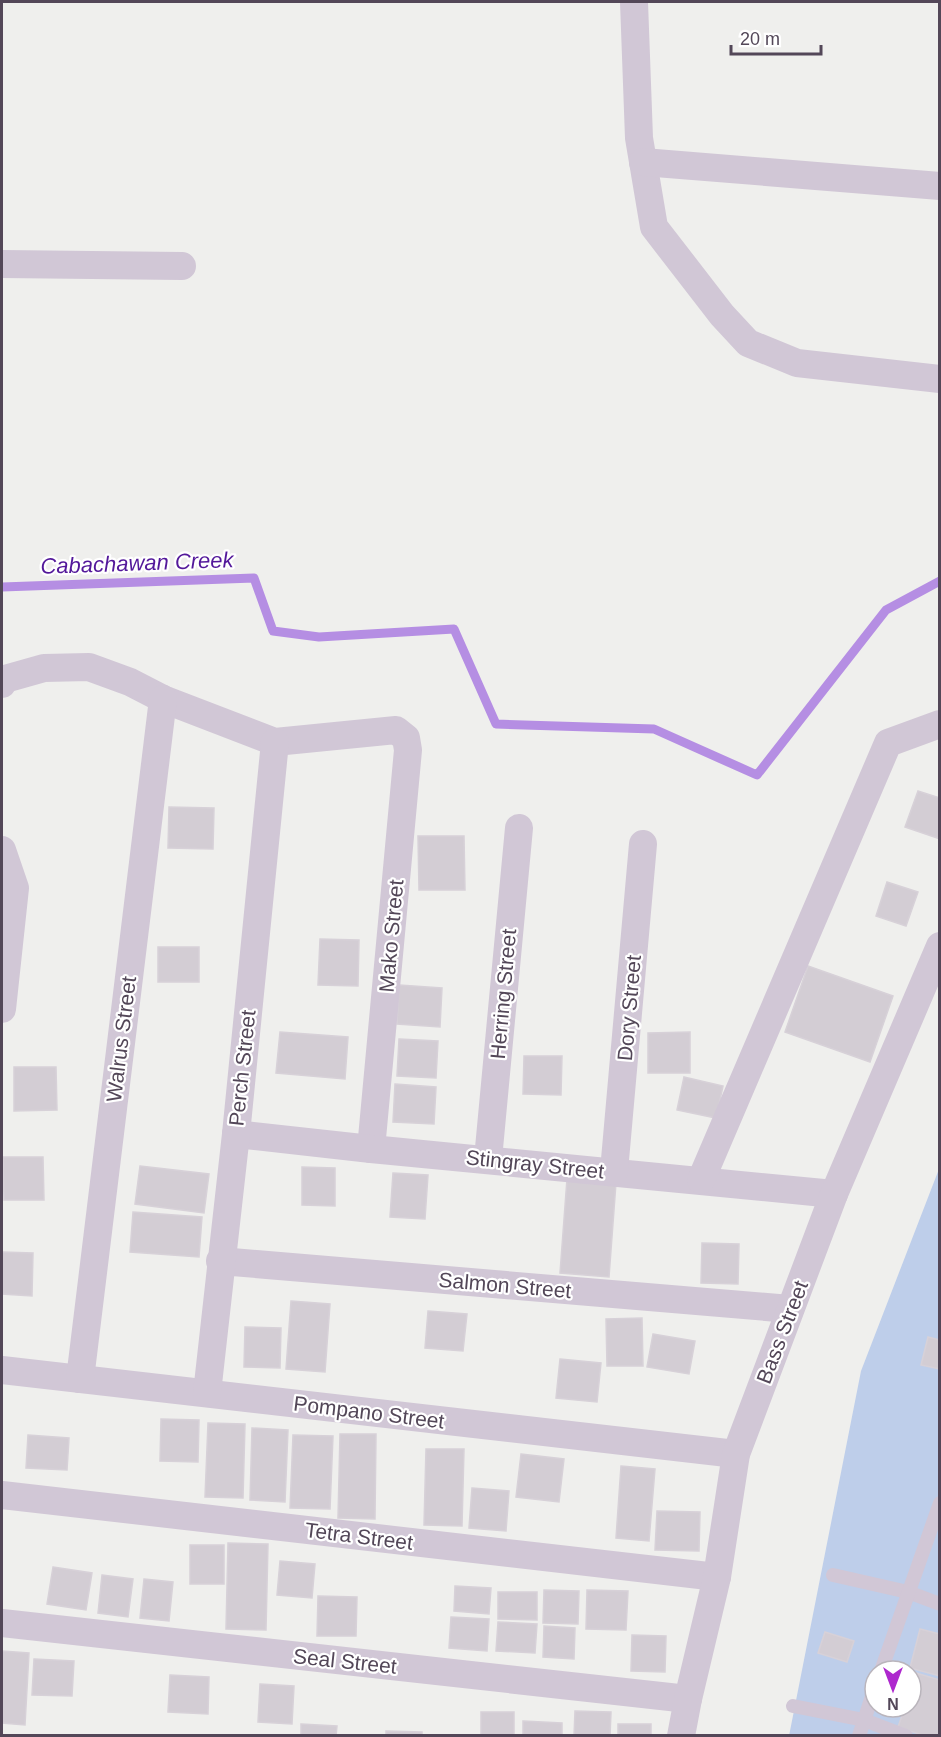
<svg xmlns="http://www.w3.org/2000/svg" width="941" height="1737" font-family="Helvetica,sans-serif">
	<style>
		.green { fill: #beceea; fill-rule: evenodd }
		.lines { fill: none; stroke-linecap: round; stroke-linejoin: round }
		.stream { stroke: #b58ee3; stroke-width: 9 }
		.building { fill: #d3cdd4; stroke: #d7d1d8; stroke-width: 1.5 }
		.service { stroke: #d1c7d6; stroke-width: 14 }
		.minor { stroke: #d1c7d6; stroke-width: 28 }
		.labels { text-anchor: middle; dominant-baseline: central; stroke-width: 4.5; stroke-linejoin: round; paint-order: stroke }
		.street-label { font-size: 21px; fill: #534758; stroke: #fff }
		.water-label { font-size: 22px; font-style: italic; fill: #53189a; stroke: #fff }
	</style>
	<rect width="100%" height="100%" fill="#efefed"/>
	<path class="green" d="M939,1169V1735L789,1736L861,1371ZM875,1671H911V1707H875Z"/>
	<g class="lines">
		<polyline class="stream" points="2,587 254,578 273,631 319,637 454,629 496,724 654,729 757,775 886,610 940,581"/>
	</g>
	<g class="building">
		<polygon points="918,791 940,798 940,839 905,827"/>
		<polygon points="169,807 214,808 213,849 168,848"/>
		<polygon points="418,836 464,836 465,890 419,890"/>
		<polygon points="887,882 918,892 906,926 876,916"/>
		<polygon points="320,939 359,940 358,986 318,985"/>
		<rect x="158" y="947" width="41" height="35"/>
		<polygon points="808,966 893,996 870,1062 785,1032"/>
		<polygon points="399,985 442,988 440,1027 397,1024"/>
		<polygon points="280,1032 348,1037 345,1079 276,1073"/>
		<polygon points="690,1032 690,1073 648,1073 648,1033"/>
		<polygon points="399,1039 438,1041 436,1078 397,1076"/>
		<polygon points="524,1056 562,1056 561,1095 523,1094"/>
		<polygon points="14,1067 56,1067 57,1110 14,1111"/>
		<polygon points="684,1077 723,1086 716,1118 677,1110"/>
		<polygon points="395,1084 436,1087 434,1124 393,1122"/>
		<polygon points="3,1157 43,1157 44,1200 4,1200"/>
		<polygon points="140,1166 209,1174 204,1213 135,1204"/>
		<polygon points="302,1167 335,1168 335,1206 302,1205"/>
		<polygon points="393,1173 428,1175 425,1219 390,1217"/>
		<polygon points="567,1179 616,1183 609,1277 560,1273"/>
		<polygon points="133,1212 202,1217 199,1257 130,1252"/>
		<polygon points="702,1243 739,1244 738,1284 701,1283"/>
		<polygon points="2,1252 33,1253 32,1296 2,1294"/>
		<polygon points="291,1301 330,1304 325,1372 286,1369"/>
		<polygon points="428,1311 467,1314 463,1351 425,1348"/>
		<polygon points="642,1318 643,1366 607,1366 606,1319"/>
		<polygon points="245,1327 281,1328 280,1368 244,1367"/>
		<polygon points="653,1334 695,1341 689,1374 647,1367"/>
		<polygon points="928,1337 940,1340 940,1369 921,1365"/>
		<polygon points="560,1359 601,1363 597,1402 556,1398"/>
		<polygon points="161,1419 199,1420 198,1462 160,1461"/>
		<polygon points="208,1423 245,1424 243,1498 205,1497"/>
		<polygon points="252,1428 288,1430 285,1502 250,1500"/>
		<polygon points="340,1434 376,1434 375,1519 338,1518"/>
		<polygon points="28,1435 69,1438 67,1470 26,1468"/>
		<polygon points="293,1435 333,1436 330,1509 290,1508"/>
		<polygon points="426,1449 464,1449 462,1526 424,1525"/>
		<polygon points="521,1454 564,1459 559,1502 516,1497"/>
		<polygon points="621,1466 655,1469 649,1541 616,1538"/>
		<polygon points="472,1488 509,1491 506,1531 469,1528"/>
		<polygon points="657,1511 700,1512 699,1551 655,1550"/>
		<polygon points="228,1543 268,1544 266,1630 226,1629"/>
		<rect x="190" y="1545" width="34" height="39"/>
		<polygon points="280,1561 315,1564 312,1598 277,1595"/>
		<polygon points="53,1567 92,1573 86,1610 47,1604"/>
		<polygon points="102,1575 133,1579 128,1617 98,1613"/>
		<polygon points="144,1579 173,1582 169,1621 140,1618"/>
		<polygon points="455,1586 491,1588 489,1614 454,1611"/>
		<polygon points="544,1590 579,1591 578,1624 543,1623"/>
		<polygon points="587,1590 628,1591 626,1630 586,1629"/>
		<polygon points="498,1592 537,1592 537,1620 498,1619"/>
		<polygon points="318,1596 357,1597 356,1636 317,1636"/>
		<polygon points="451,1617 489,1619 487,1651 449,1648"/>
		<polygon points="498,1622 537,1624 535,1653 496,1651"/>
		<polygon points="544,1626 575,1628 574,1659 543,1657"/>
		<polygon points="920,1629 940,1634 940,1676 910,1668"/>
		<polygon points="825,1632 854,1641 847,1662 818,1653"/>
		<polygon points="632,1635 666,1636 665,1672 631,1671"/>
		<polygon points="2,1651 29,1653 25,1725 2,1723"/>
		<polygon points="34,1659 74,1661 72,1696 32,1695"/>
		<polygon points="916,1673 940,1680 940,1736 925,1736 898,1727 905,1707 911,1707 911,1688"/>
		<polygon points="170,1675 209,1677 208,1714 168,1712"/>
		<polygon points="260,1684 294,1686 292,1724 258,1722"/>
		<polygon points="575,1711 611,1712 610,1736 574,1736"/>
		<rect x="481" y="1712" width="33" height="24"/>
		<polygon points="523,1721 562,1723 562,1736 523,1736"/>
		<polygon points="301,1724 337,1726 336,1736 301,1736"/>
		<rect x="618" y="1724" width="33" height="12"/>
		<polygon points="386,1731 422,1732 422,1736 386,1736"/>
	</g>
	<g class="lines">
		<g class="service">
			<polyline points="833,1575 908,1592 940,1604"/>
			<polyline points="881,1671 940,1503"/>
			<polyline points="793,1706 864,1720 906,1736"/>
			<polyline points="859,1736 875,1687"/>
		</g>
		<g class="minor">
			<polyline points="634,2 639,138 654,227 722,315 748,343 797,363 940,379"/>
			<polyline points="643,162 940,186"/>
			<polyline points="2,264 182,266"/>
			<polyline points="2,684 5,679 44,668 89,667 130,682 163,699 275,742 396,730 406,738 408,750 371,1149"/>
			<polyline points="2,850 15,888 2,1009"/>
			<polyline points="236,1134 371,1149 834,1194"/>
			<polyline points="488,1159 519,828"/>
			<polyline points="614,1171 643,844"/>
			<polyline points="701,1180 888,743 940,724"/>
			<polyline points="220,1261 790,1309"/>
			<polyline points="2,1370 736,1454"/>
			<polyline points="80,1379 163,699"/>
			<polyline points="207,1393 236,1134 275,742"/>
			<polyline points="2,1495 717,1577"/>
			<polyline points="2,1623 688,1699"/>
			<polyline points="681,1736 688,1699 717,1577 736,1454 834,1194 940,946"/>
		</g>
	</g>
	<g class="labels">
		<g class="street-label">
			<text transform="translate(391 936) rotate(-85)">Mako Street</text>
			<text transform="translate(503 994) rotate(-85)">Herring Street</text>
			<text transform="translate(629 1008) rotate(-85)">Dory Street</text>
			<text transform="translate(121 1039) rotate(-83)">Walrus Street</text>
			<text transform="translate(242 1068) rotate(-84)">Perch Street</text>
			<text transform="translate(535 1164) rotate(6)">Stingray Street</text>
			<text transform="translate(505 1285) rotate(5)">Salmon Street</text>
			<text transform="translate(782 1332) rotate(-69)">Bass Street</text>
			<text transform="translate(369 1412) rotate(7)">Pompano Street</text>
			<text transform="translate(359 1536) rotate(7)">Tetra Street</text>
			<text transform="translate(345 1661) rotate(6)">Seal Street</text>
		</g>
		<g class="water-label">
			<text transform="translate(137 563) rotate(-2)">Cabachawan Creek</text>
		</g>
	</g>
	<rect width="941" height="1737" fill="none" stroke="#534758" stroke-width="6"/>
	<g transform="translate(893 1689) rotate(180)"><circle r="28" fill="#ffffff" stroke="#bab5bc" stroke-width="1.5"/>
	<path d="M0-4.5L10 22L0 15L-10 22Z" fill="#ae28ce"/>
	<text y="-9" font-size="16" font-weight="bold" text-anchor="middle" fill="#534758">N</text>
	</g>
	<path d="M731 45v9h90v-9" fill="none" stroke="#534758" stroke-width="3"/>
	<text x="740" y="45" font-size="18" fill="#534758" stroke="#ffffff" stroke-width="4.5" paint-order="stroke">20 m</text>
</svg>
